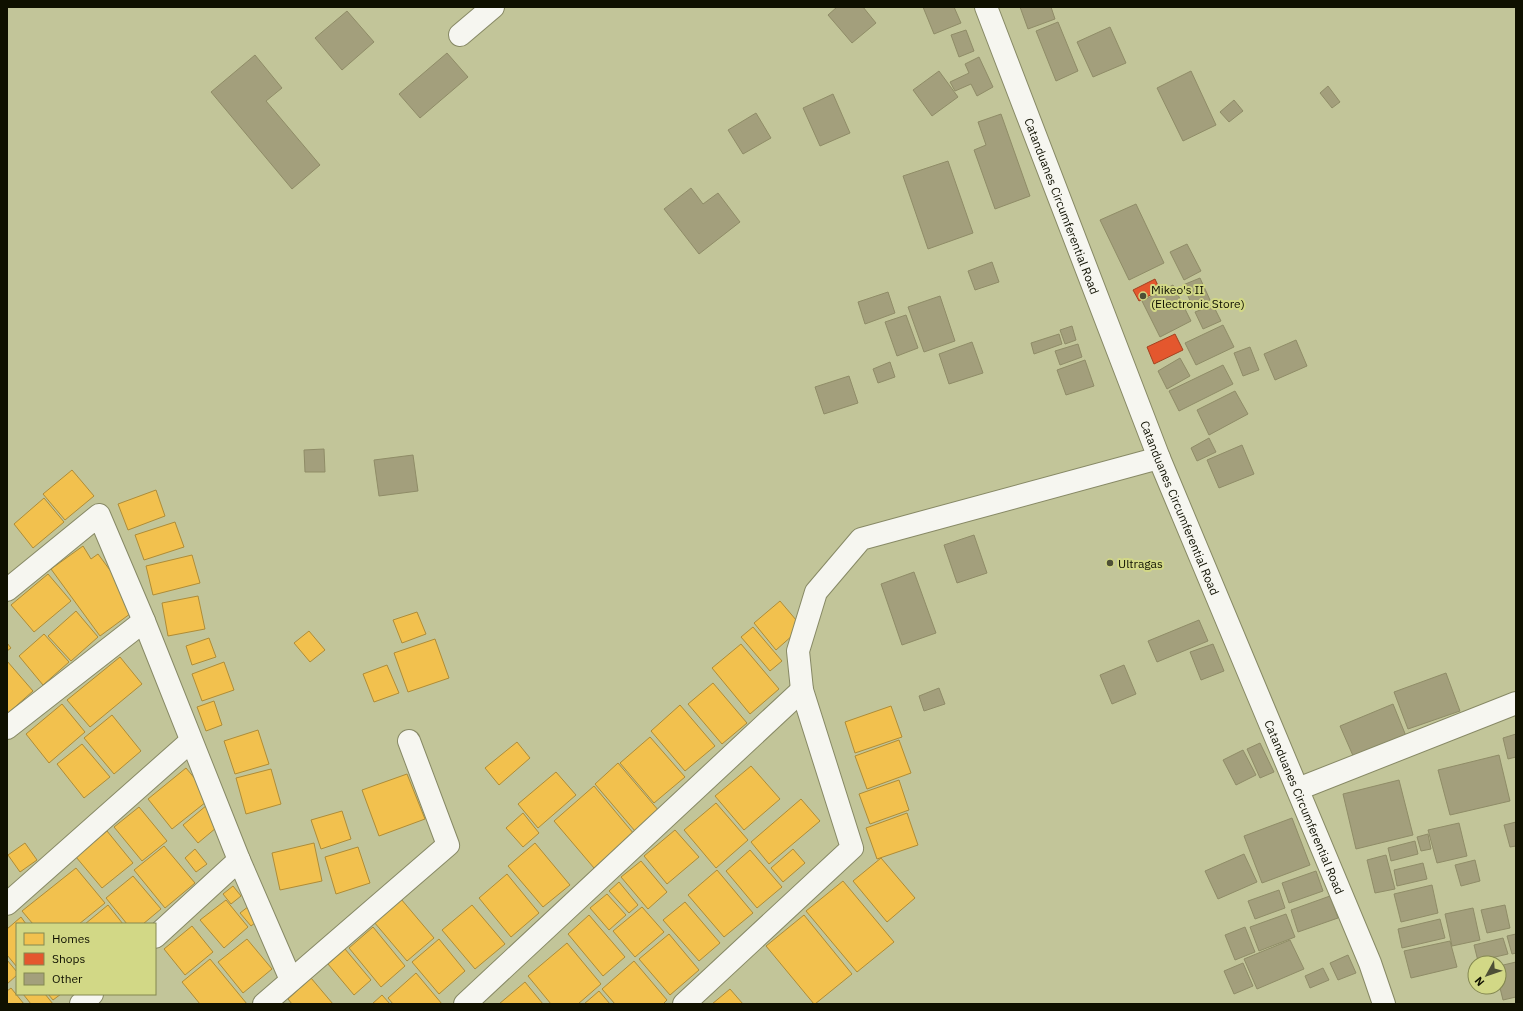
<svg xmlns="http://www.w3.org/2000/svg" width="1523" height="1011" font-family="'IBM Plex Sans',sans-serif">
	<style>
		.homes { fill: #f2c14e; stroke: #ae8c37 }
		.shops { fill: #e4572e; stroke: #a44220 }
		.building { fill: #a39f7c; stroke: #8f8c67 }
		.lines { fill: none; stroke-linecap: round; stroke-linejoin: round }
		.minor-casing { stroke: #878965; stroke-width: 24 }
		.major-casing { stroke: #878965; stroke-width: 24 }
		.minor { stroke: #f6f6f0; stroke-width: 22 }
		.major { stroke: #f6f6f0; stroke-width: 22 }
		.poi-dot { fill: #4e4f36; stroke: #d2d886; stroke-width: 1.5 }
		.labels { text-anchor: middle; dominant-baseline: central; stroke-width: 4; stroke-linejoin: round; paint-order: stroke }
		.street-label { font-size: 12px; fill: #0f1000; stroke: #d2d886 }
		.poi-label { font-size: 12px; fill: #0f1000; stroke: #d2d886; text-anchor: start }
	</style>
	<rect width="100%" height="100%" fill="#c2c599"/>
	<g class="homes">
		<polygon points="72,470 94,496 65,520 43,494"/>
		<polygon points="156,490 165,516 128,530 118,504"/>
		<polygon points="44,498 64,522 33,548 14,524"/>
		<polygon points="175,522 184,547 144,560 135,535"/>
		<polygon points="83,546 91,559 98,554 138,608 100,636 51,569"/>
		<polygon points="192,555 200,583 153,595 146,566"/>
		<polygon points="48,574 71,601 34,632 11,605"/>
		<polygon points="198,596 205,629 168,636 162,603"/>
		<polygon points="780,601 802,627 776,650 754,623"/>
		<polygon points="76,611 98,637 71,661 48,636"/>
		<polygon points="417,612 426,634 402,643 393,620"/>
		<polygon points="753,627 782,661 770,671 741,637"/>
		<polygon points="309,631 325,650 310,662 294,643"/>
		<polygon points="44,634 69,662 43,685 19,656"/>
		<polygon points="209,638 216,657 192,665 186,646"/>
		<polygon points="435,639 449,678 408,692 394,653"/>
		<polygon points="7,643 11,648 7,651"/>
		<polygon points="741,644 779,689 750,714 712,668"/>
		<polygon points="120,657 142,684 90,727 67,700"/>
		<polygon points="7,661 33,691 7,714"/>
		<polygon points="224,662 234,690 202,701 192,674"/>
		<polygon points="387,665 399,693 374,702 363,674"/>
		<polygon points="713,683 747,723 722,744 688,704"/>
		<polygon points="214,701 222,725 206,731 197,707"/>
		<polygon points="62,704 85,732 49,763 26,734"/>
		<polygon points="680,705 715,746 685,771 651,731"/>
		<polygon points="891,706 902,737 855,753 845,722"/>
		<polygon points="112,715 141,751 114,774 84,738"/>
		<polygon points="258,730 269,764 235,774 224,741"/>
		<polygon points="650,737 685,777 654,803 620,763"/>
		<polygon points="899,740 911,773 867,789 855,756"/>
		<polygon points="517,742 530,758 499,785 485,768"/>
		<polygon points="82,744 110,777 84,798 57,764"/>
		<polygon points="618,763 659,811 635,831 595,784"/>
		<polygon points="751,766 780,799 744,830 715,796"/>
		<polygon points="186,768 211,798 172,829 148,799"/>
		<polygon points="271,769 281,804 246,814 236,778"/>
		<polygon points="556,772 576,795 538,828 518,804"/>
		<polygon points="407,774 425,819 379,836 362,790"/>
		<polygon points="899,780 909,810 870,824 859,794"/>
		<polygon points="594,786 634,834 594,868 554,821"/>
		<polygon points="801,799 820,821 769,864 751,842"/>
		<polygon points="716,803 748,840 716,868 684,830"/>
		<polygon points="207,805 222,823 198,843 183,825"/>
		<polygon points="139,807 167,841 142,861 114,827"/>
		<polygon points="342,811 351,839 321,849 311,820"/>
		<polygon points="523,813 539,833 523,847 506,828"/>
		<polygon points="907,813 918,845 877,859 866,828"/>
		<polygon points="675,830 699,857 667,884 644,856"/>
		<polygon points="107,831 133,863 102,888 76,857"/>
		<polygon points="25,843 37,860 20,872 8,855"/>
		<polygon points="314,843 322,881 280,890 272,853"/>
		<polygon points="535,843 570,885 543,907 508,866"/>
		<polygon points="164,846 195,883 165,908 134,870"/>
		<polygon points="358,847 370,883 336,894 325,857"/>
		<polygon points="195,849 207,864 196,872 185,858"/>
		<polygon points="793,849 805,863 783,882 771,868"/>
		<polygon points="750,850 782,887 757,908 726,871"/>
		<polygon points="881,858 915,898 887,922 853,881"/>
		<polygon points="641,861 667,892 648,909 621,877"/>
		<polygon points="76,868 105,903 79,924 33,924 22,911"/>
		<polygon points="717,870 753,913 724,937 688,895"/>
		<polygon points="507,874 539,913 511,937 479,898"/>
		<polygon points="133,876 161,909 143,924 127,924 106,898"/>
		<polygon points="843,881 894,942 857,972 806,911"/>
		<polygon points="619,882 638,905 629,913 609,891"/>
		<polygon points="233,886 241,896 231,904 223,894"/>
		<polygon points="607,894 626,915 609,930 590,908"/>
		<polygon points="401,899 434,938 407,961 374,922"/>
		<polygon points="226,900 248,927 224,948 200,920"/>
		<polygon points="685,902 720,943 699,961 663,920"/>
		<polygon points="108,905 123,924 85,924"/>
		<polygon points="472,905 505,944 475,969 442,930"/>
		<polygon points="249,906 260,919 251,926 240,913"/>
		<polygon points="642,907 664,932 635,957 613,931"/>
		<polygon points="589,915 625,957 603,976 568,934"/>
		<polygon points="804,915 852,974 815,1004 814,1004 766,946"/>
		<polygon points="21,917 26,924 17,924 17,967 7,955 7,929"/>
		<polygon points="192,926 213,952 185,975 164,949"/>
		<polygon points="373,927 405,966 381,987 349,948"/>
		<polygon points="669,934 699,970 670,995 639,959"/>
		<polygon points="247,939 272,969 243,993 218,962"/>
		<polygon points="439,939 465,971 439,994 412,962"/>
		<polygon points="567,943 601,984 578,1004 551,1004 528,976"/>
		<polygon points="345,949 371,980 354,995 328,964"/>
		<polygon points="210,959 247,1004 200,1004 182,982"/>
		<polygon points="7,960 17,972 17,975 7,984"/>
		<polygon points="634,961 667,1000 663,1004 615,1004 602,989"/>
		<polygon points="416,973 442,1004 393,1004 388,998"/>
		<polygon points="311,978 333,1004 292,1004 288,999"/>
		<polygon points="525,982 543,1004 499,1004"/>
		<polygon points="11,988 24,1004 7,1004 7,991"/>
		<polygon points="730,989 743,1004 712,1004"/>
		<polygon points="599,991 610,1004 584,1004"/>
		<polygon points="23,994 45,994 53,1004 31,1004"/>
		<polygon points="48,994 61,994 53,1000"/>
		<polygon points="382,995 390,1004 372,1004"/>
	</g>
	<g class="shops">
		<polygon points="1155,279 1160,290 1139,301 1133,290"/>
		<polygon points="1175,334 1183,350 1154,364 1147,347"/>
	</g>
	<g class="building">
		<polygon points="837,7 863,7 876,23 852,43 828,15"/>
		<polygon points="923,7 954,7 961,23 934,34"/>
		<polygon points="1020,7 1051,7 1055,19 1028,29"/>
		<polygon points="347,11 374,42 342,70 315,38"/>
		<polygon points="1058,22 1078,71 1056,81 1036,31"/>
		<polygon points="1110,27 1126,63 1093,77 1077,42"/>
		<polygon points="966,30 974,51 959,57 951,35"/>
		<polygon points="447,53 468,77 420,118 399,94"/>
		<polygon points="255,55 282,88 266,101 320,165 292,189 211,92"/>
		<polygon points="979,57 993,87 977,96 971,84 955,91 950,82 969,73 965,64"/>
		<polygon points="939,71 958,97 932,116 913,90"/>
		<polygon points="1191,71 1216,125 1183,141 1157,88"/>
		<polygon points="1328,86 1340,102 1332,108 1320,93"/>
		<polygon points="833,94 850,133 820,146 803,108"/>
		<polygon points="1234,100 1243,111 1229,122 1220,112"/>
		<polygon points="756,113 771,138 743,154 728,130"/>
		<polygon points="1001,114 1030,196 995,209 974,150 986,145 978,122"/>
		<polygon points="948,161 973,233 928,249 903,176"/>
		<polygon points="691,188 703,204 718,193 740,222 699,254 664,209"/>
		<polygon points="1136,204 1164,263 1129,280 1100,220"/>
		<polygon points="1187,244 1201,271 1184,280 1170,252"/>
		<polygon points="992,262 999,282 975,290 968,271"/>
		<polygon points="1200,278 1210,300 1193,307 1183,285"/>
		<polygon points="1173,285 1191,321 1160,337 1142,301"/>
		<polygon points="888,292 895,313 865,324 858,302"/>
		<polygon points="940,296 955,341 924,352 908,307"/>
		<polygon points="1213,305 1221,321 1203,329 1195,312"/>
		<polygon points="906,315 918,348 897,356 885,322"/>
		<polygon points="1223,325 1234,347 1196,365 1185,343"/>
		<polygon points="1072,326 1076,340 1065,344 1060,330"/>
		<polygon points="1059,334 1062,344 1034,354 1031,343"/>
		<polygon points="1296,340 1307,366 1275,380 1264,354"/>
		<polygon points="972,342 983,373 949,384 939,354"/>
		<polygon points="1078,344 1082,357 1060,365 1055,351"/>
		<polygon points="1250,347 1259,370 1243,376 1234,353"/>
		<polygon points="1180,358 1190,376 1167,389 1158,371"/>
		<polygon points="1085,360 1094,386 1066,395 1057,370"/>
		<polygon points="890,362 895,377 878,383 873,369"/>
		<polygon points="1223,365 1233,384 1179,411 1169,391"/>
		<polygon points="849,376 858,403 824,414 815,387"/>
		<polygon points="1235,391 1248,414 1209,435 1197,410"/>
		<polygon points="1209,438 1216,452 1197,461 1191,448"/>
		<polygon points="1242,445 1254,474 1219,488 1207,460"/>
		<polygon points="324,449 325,472 305,472 304,450"/>
		<polygon points="413,455 418,491 379,496 374,460"/>
		<polygon points="974,535 987,573 957,583 944,545"/>
		<polygon points="914,572 936,633 902,645 881,584"/>
		<polygon points="1199,620 1208,641 1157,662 1148,641"/>
		<polygon points="1213,644 1224,671 1201,680 1190,652"/>
		<polygon points="1124,665 1136,694 1112,704 1100,675"/>
		<polygon points="1446,673 1460,711 1408,729 1394,692"/>
		<polygon points="939,688 945,704 924,711 919,696"/>
		<polygon points="1393,704 1406,736 1354,758 1340,726"/>
		<polygon points="1516,734 1516,757 1508,759 1503,738"/>
		<polygon points="1260,743 1274,772 1260,778 1247,749"/>
		<polygon points="1243,750 1256,775 1236,785 1223,760"/>
		<polygon points="1499,755 1510,801 1450,815 1438,770"/>
		<polygon points="1399,780 1413,835 1356,849 1343,794"/>
		<polygon points="1292,818 1310,865 1262,883 1244,836"/>
		<polygon points="1516,822 1516,846 1510,847 1504,825"/>
		<polygon points="1459,823 1467,856 1437,863 1428,830"/>
		<polygon points="1428,834 1431,849 1421,851 1417,837"/>
		<polygon points="1415,841 1418,854 1391,861 1388,848"/>
		<polygon points="1244,854 1257,882 1218,899 1205,871"/>
		<polygon points="1386,855 1395,889 1375,893 1367,860"/>
		<polygon points="1475,860 1480,881 1461,886 1455,865"/>
		<polygon points="1423,863 1427,879 1397,886 1394,870"/>
		<polygon points="1316,871 1323,891 1289,903 1282,883"/>
		<polygon points="1432,885 1438,913 1401,922 1394,894"/>
		<polygon points="1279,890 1285,908 1255,919 1248,901"/>
		<polygon points="1330,896 1338,918 1298,932 1291,910"/>
		<polygon points="1505,905 1510,928 1487,933 1481,910"/>
		<polygon points="1473,908 1480,940 1452,946 1445,914"/>
		<polygon points="1286,914 1295,937 1259,951 1250,927"/>
		<polygon points="1440,919 1445,938 1402,948 1398,929"/>
		<polygon points="1245,927 1255,952 1235,960 1225,935"/>
		<polygon points="1516,934 1516,953 1512,954 1507,936"/>
		<polygon points="1503,938 1508,954 1478,961 1474,945"/>
		<polygon points="1290,940 1304,969 1257,989 1244,959"/>
		<polygon points="1450,941 1457,967 1411,978 1404,951"/>
		<polygon points="1348,955 1356,973 1338,980 1330,963"/>
		<polygon points="1516,962 1516,997 1503,1000 1499,984 1499,966"/>
		<polygon points="1243,963 1253,986 1234,994 1224,971"/>
		<polygon points="1323,968 1329,980 1310,988 1305,976"/>
	</g>
	<g class="lines">
		<g class="minor-casing">
			<g id="minor">
				<polyline points="460,35 493,7"/>
				<polyline points="7,590 99,515 144,621 239,860 291,980"/>
				<polyline points="7,728 144,621"/>
				<polyline points="1298,789 1516,703"/>
				<polyline points="7,904 191,741"/>
				<polyline points="155,937 239,860"/>
				<polyline points="81,1004 92,994"/>
				<polyline points="264,1004 448,845 409,741"/>
				<polyline points="465,1004 802,690"/>
				<polyline points="684,1004 852,848 802,690 798,651 816,592 861,539 1159,458"/>
			</g>
		</g>
		<g class="major-casing">
			<g id="major">
				<path id="s1" d="M986,7L1159,458L1370,963L1384,1004"/>
			</g>
		</g>
		<use href="#minor" class="minor"/>
		<use href="#major" class="major"/>
	</g>
	<g class="poi-dot">
		<circle cx="1143" cy="296" r="4"/>
		<circle cx="1110" cy="563" r="4"/>
	</g>
	<g class="labels">
		<g class="street-label">
			<text stroke="none"><textPath href="#s1" startOffset="213">Catanduanes Circumferential Road</textPath></text>
			<text stroke="none"><textPath href="#s1" startOffset="537">Catanduanes Circumferential Road</textPath></text>
			<text stroke="none"><textPath href="#s1" startOffset="861">Catanduanes Circumferential Road</textPath></text>
		</g>
		<g class="poi-label">
			<text x="1151" y="289">Mikeo's II<tspan x="1151" dy="14">(Electronic Store)</tspan></text>
			<text x="1118" y="563">Ultragas</text>
		</g>
	</g>
	<rect width="1523" height="1011" fill="none" stroke="#0f1000" stroke-width="16"/>
	<rect x="16" y="923" width="140" height="72" fill="#d2d886" stroke="#848850"/>
	<rect x="24" y="933" width="20" height="12" fill="#f2c14e" stroke="#848850"/>
	<text x="52" y="943" font-size="12" fill="#0f1000">Homes</text>
	<rect x="24" y="953" width="20" height="12" fill="#e4572e" stroke="#848850"/>
	<text x="52" y="963" font-size="12" fill="#0f1000">Shops</text>
	<rect x="24" y="973" width="20" height="12" fill="#a39f7c" stroke="#848850"/>
	<text x="52" y="983" font-size="12" fill="#0f1000">Other</text>
	<g transform="translate(1487 975) rotate(230)"><circle r="19" fill="#d2d886" stroke="#848850"/>
	<path d="M0-3L7 15L0 10L-7 15Z" fill="#4e4f36"/>
	<text y="-6" font-size="11" font-weight="bold" text-anchor="middle" fill="#0f1000">N</text>
	</g>
</svg>
